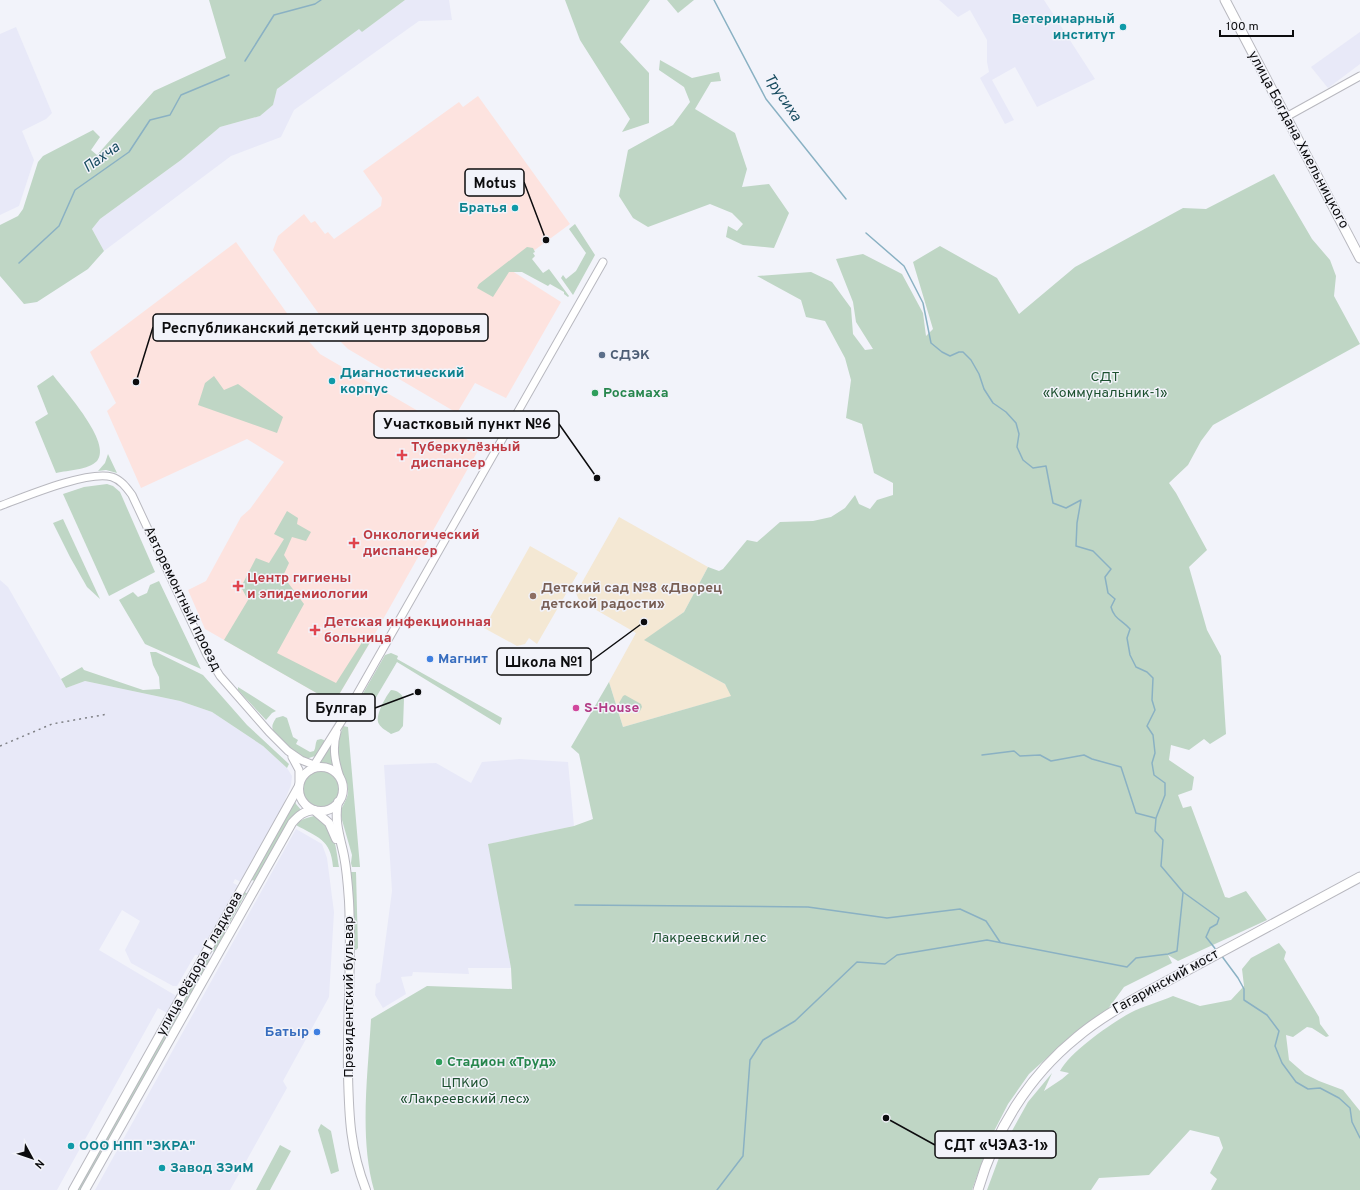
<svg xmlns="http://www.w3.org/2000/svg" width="1360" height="1190" font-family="Overpass,sans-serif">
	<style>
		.built { fill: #e8e9f8 }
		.education { fill: #f4e8d4 }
		.medical { fill: #fde3df }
		.green { fill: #bfd6c5 }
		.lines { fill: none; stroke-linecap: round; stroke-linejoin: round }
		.stream { stroke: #8ab1c3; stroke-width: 1.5 }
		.tertiary-casing { stroke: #b8b8bf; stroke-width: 9 }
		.secondary-casing { stroke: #b8b8bf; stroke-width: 10 }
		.primary-casing { stroke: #b8b8bf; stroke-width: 11 }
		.tertiary { stroke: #fff; stroke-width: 7 }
		.secondary { stroke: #fff; stroke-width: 8 }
		.primary { stroke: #fff; stroke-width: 9 }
		.rail { stroke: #7f8085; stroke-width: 1.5; stroke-dasharray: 2 4; stroke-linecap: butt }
		.culture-dot { fill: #0f9aa8; stroke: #f2f3fa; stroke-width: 1.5 }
		.service-dot { fill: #5c6f8a; stroke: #f2f3fa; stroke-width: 1.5 }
		.leisure-dot { fill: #2e9e5b; stroke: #f2f3fa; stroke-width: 1.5 }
		.health-dot { fill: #e0444e; stroke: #f2f3fa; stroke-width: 1.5 }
		.education-dot { fill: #8d6e63; stroke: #f2f3fa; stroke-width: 1.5 }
		.shop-dot { fill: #3f7fe0; stroke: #f2f3fa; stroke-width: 1.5 }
		.hotel-dot { fill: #d1479c; stroke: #f2f3fa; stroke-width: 1.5 }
		.labels { text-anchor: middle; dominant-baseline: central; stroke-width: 3; stroke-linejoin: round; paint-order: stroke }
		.culture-label { font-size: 14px; font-weight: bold; fill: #0d838f; stroke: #f2f3fa; text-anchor: start }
		.street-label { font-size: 14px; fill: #0c0c0e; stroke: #f2f3fa }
		.service-label { font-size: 14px; font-weight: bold; fill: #4e5e75; stroke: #f2f3fa; text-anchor: start }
		.park-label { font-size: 14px; fill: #1d5130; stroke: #f2f3fa }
		.leisure-label { font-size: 14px; font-weight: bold; fill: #27864d; stroke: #f2f3fa; text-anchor: start }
		.health-label { font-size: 14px; font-weight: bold; fill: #be3a42; stroke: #f2f3fa; text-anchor: start }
		.education-label { font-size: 14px; font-weight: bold; fill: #785e54; stroke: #f2f3fa; text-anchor: start }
		.shop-label { font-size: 14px; font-weight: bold; fill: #366cbe; stroke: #f2f3fa; text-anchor: start }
		.hotel-label { font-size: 14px; font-weight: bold; fill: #b23c85; stroke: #f2f3fa; text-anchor: start }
		.water-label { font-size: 15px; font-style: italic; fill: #184c60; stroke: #f2f3fa }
		.leader { fill: none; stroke: #0c0c0e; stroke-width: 1.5 }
		.callout-dot { fill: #0c0c0e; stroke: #f2f3fa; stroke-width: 1.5 }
		.callout { fill: #f2f3fa; stroke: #0c0c0e; stroke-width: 1.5 }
		.callout-label { font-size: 15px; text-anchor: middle; font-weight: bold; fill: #0c0c0e }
	</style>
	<rect width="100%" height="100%" fill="#f2f3fa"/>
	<g class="built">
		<polygon points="405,0 449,0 452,20 419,21 294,110 281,137 231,156 104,251 92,229 100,219 181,160 220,127 260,116 273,105 277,89 359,28 362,32"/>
		<polygon points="939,0 1044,0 1095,79 1037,107 1015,67 992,80 1014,120 1005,124 980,78 989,72 987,62 987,40 970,10 958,17"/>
		<polygon points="16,27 52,113 46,119 22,131 34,160 19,206 0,215 0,34"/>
		<polygon points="1360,32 1360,64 1328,88 1311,67"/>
		<polygon points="0,580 8,587 66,688 85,681 180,701 212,712 263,746 287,768 292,776 291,785 280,813 241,882 235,879 233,883 239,886 200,955 195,955 177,986 173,986 131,963 125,950 140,921 122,910 99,950 178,997 169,1014 158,1008 57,1190 0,1190"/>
		<polygon points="519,759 568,762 574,826 489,844 511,968 468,968 469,974 413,972 412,976 401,977 406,994 383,1008 375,995 376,984 380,982 392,891 384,765 436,763 471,783 482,762"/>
		<polygon points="296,829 322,844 327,858 334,912 329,997 283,1081 287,1088 230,1190 95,1190"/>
	</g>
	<g class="education">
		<polygon points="619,517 708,567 684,612 645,640 725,684 732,696 623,727 609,682 636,633 579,600 576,593"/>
		<polygon points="530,546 578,573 537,644 529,638 525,644 517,646 484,628"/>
	</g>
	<g class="medical">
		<polygon points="478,96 570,224 509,269 561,302 506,398 475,383 457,413 348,349 334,335 273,250 278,236 304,214 311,223 315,221 325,234 328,232 334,239 381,206 382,198 363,171 459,102 463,107"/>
		<polygon points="236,242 299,330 320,354 480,447 372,639 334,703 205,629 188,590 206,581 241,517 250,509 284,462 247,439 141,488 107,411 116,403 90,352"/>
	</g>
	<g class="green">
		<polygon points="209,0 405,0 362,32 359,29 277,89 273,105 260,116 220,127 181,160 100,219 92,229 104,251 88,269 37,302 24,304 0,276 0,225 18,216 23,209 38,162 43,156 93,130 100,137 91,150 97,155 154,91 226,58"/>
		<polygon points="565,0 650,0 620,42 649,73 649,123 622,132 630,119 580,40"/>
		<polygon points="667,0 694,0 678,13"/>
		<polygon points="660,60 692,78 719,72 721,81 711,82 695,109 735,133 747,169 742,187 769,184 789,213 774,248 743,245 726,237 728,226 737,231 743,224 732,213 710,204 648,227 633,218 619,196 628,150 673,125 690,102 684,87 659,70"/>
		<path d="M1274,174L1312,239L1330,260L1336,276L1334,296L1360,344L1213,425L1201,441L1188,465L1169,483L1176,493L1207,550L1189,567L1207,630L1221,656L1226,734L1210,744L1204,739L1189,750L1171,745L1169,760L1194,777L1192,790L1178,795L1183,808L1191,806L1225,897L1229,898L1246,891L1267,920L1178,961L1168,955L1172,963L1124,987L1108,1009L1072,1035L1029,1074L1008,1104L991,1137L972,1190H374C359,1138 368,1073 371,1019L427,986L512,989L511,968L488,844L574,826L593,819L579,754L571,747L609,682L623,727L731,696L725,684L644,640L684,612L708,567L719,571L723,569L747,540L757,542L780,522L813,521L831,517L845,508L855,495L859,504L870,509L877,500L893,495V483L874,473L862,424L846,418L851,380L845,358L825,321L806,317L801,300L757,276L811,272L832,282L851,308L853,334L865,350L873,349L856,322L853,302L836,259L863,254L902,274L923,313L926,336L933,329L913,262L940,246L997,278L1019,314L1075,267L1183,208L1206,209Z"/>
		<polygon points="575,224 595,255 573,295 561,278 563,275 566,279 576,271 586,253 569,229"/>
		<polygon points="527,247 533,248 535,252 533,253 535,256 532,259 543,273 549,269 569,296 568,297 564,294 564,292 550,284 548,286 522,272 509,272 493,297 477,288 479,284"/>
		<path d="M53,375C64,390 113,443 97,461C88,470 69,470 56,473L35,422L48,414L37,386Z"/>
		<polygon points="214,376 224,390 238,384 283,417 277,433 198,405 205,383"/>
		<polygon points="108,454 117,473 106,470 98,471 105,463"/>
		<polygon points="107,484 113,486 120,492 155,572 109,596 63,494 84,487"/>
		<polygon points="287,511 298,518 297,524 311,532 306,541 292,537 284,555 289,563 283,576 304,604 277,653 336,683 366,636 372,639 334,703 224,640 248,600 241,587 256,558 269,563 284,539 274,534"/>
		<polygon points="63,519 100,599 87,587 70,557 53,523"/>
		<polygon points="159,581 201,669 145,644 119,600 133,592 138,597 147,593 150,585"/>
		<polygon points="150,652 156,652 203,675 247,725 289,764 287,768 263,746 212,712 180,701 85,681 66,688 61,679 82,667 84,670 143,690 160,689 159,677 153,665"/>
		<polygon points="391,653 398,656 397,659 502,718 500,725 397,662 362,721 354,721 349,718 385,655"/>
		<polygon points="238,687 276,711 272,713 266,720 238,690"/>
		<path d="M391,690C397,690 402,694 404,699L403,726L399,731L391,734C387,731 381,728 379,724C374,717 386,696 391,690Z"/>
		<polygon points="625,695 641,704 642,707 639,713 635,713 621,705 619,703 623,696"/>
		<path d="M283,716L287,718L293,737L298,740L296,744L310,752L314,751C316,747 315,744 317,740L321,739L324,740V746L318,755L306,759C298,754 276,738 273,730C271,725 274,722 276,718Z"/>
		<path d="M343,726L348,727L360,867H352L351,863L352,855L340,813C342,806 347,800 348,793C349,784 344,776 341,769C336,754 338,740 343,726Z"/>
		<polygon points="331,743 332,744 333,767 320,763"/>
		<circle cx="321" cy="789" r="18"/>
		<polygon points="294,798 296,804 302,811 256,881 251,880"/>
		<path d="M314,816C335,823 336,849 339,867H333C331,839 317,837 296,825C301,819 306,818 314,816Z"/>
		<polygon points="351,872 356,872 358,948 356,950 353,950"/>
		<polygon points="243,891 248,894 245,895 226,929 228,932 216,952 211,951"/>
		<path d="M1279,943L1286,952L1284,959L1319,1017L1320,1024L1329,1036L1326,1037L1312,1028L1307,1027L1293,1037L1286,1035L1289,1060L1305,1074L1319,1081L1343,1090L1360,1111V1190H1211L1217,1179L1210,1173L1223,1148L1219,1137L1190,1130L1149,1175L1099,1178L1091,1190H987L1003,1147L1028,1102L1052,1073L1044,1091L1062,1079L1069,1073L1060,1071C1070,1052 1110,1024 1130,1013C1143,1006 1159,1002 1173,996L1200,1006L1231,1000L1244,986L1242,969L1251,958Z"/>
		<polygon points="207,957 211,960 82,1190 75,1190"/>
		<polygon points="321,1124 331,1131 339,1171 331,1174 318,1130"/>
		<polygon points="280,1145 291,1151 270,1190 256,1190"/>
	</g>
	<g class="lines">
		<g class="stream">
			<polyline points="714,0 766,99 846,199"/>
			<polyline points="245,61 274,15 315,4 321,0"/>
			<path d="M866,233L904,266L923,303L931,343L942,352L950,356L959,352H963L971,360L979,374L984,389L993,403L1006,412L1016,423L1019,434L1017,447L1023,460L1033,468L1046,466L1053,503L1066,508L1081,500L1077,523L1076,546L1093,551L1111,569L1105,577L1108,593L1115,599L1111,607C1114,619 1122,620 1130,629L1127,638L1130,655L1136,667L1147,672L1153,678L1152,700L1155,710L1147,726L1153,735L1155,753L1152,763L1154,775L1165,783V795L1156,818L1155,831L1163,840L1161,866L1183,892L1219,918L1217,924L1210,928L1206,937L1217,951"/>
			<polyline points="19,263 59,226 75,190 129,152 150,120 170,115 181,95 229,75"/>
			<polyline points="982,755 1014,751 1020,756 1040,755 1051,761 1084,755 1092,759 1121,767 1136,813 1155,818"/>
			<polyline points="575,905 808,907 887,918 960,909 986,921 1000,942"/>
			<polyline points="1221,955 1238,978 1244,989 1244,1000 1267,1015 1279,1031 1275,1046 1282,1063 1296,1082 1308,1089 1320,1088 1339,1098 1350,1108 1352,1122 1360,1138"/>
			<polyline points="717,1190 743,1156 750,1060 763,1040 795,1021 857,962 885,964 897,955 987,940 1127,967 1136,958 1168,954 1177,951 1183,893"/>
		</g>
		<g class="tertiary-casing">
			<g id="tertiary">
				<polyline points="1286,117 1360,76"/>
				<path d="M0,506C24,497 88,470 112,477C121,480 126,487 132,495L199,638L207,655L220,676L269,732L288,751L301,760L319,767"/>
				<path d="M337,732C332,748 335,762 340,777"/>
				<polyline points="292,757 299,770 299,784"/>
				<polyline points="311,770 343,719 603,262"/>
			</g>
		</g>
		<g class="secondary-casing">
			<g id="secondary">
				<circle cx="321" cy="789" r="22"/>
				<path d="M338,802C334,821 340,837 344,856C347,871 348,886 349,901C352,959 347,1016 348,1074C349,1117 350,1149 366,1190"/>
				<polyline points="315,811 329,823 336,839"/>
				<polyline points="73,1190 299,786"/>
				<path d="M85,1190L292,823C299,815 304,811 314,810"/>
			</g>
		</g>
		<g class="primary-casing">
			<g id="primary">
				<polyline points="1225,0 1360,258"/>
				<path d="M978,1190C995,1131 1028,1077 1076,1038C1097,1020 1121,1006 1145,993L1360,877"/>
			</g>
		</g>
		<use href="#tertiary" class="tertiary"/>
		<use href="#secondary" class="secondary"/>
		<use href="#primary" class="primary"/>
		<polyline class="rail" points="0,746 52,724 108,714"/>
	</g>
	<g class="culture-dot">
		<circle cx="1123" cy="27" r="4"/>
		<circle cx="515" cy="208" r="4"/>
		<circle cx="332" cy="381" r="4"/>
		<circle cx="71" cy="1146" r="4"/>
		<circle cx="162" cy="1168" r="4"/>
	</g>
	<circle class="service-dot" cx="602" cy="355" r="4"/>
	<g class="leisure-dot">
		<circle cx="595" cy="393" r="4"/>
		<circle cx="439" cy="1062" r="4"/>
	</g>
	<g class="health-dot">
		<path d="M400 449h4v4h4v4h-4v4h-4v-4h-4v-4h4z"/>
		<path d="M352 537h4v4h4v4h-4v4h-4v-4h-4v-4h4z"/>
		<path d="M236 580h4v4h4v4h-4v4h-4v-4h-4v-4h4z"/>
		<path d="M313 624h4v4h4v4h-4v4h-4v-4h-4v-4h4z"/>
	</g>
	<circle class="education-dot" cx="533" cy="596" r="4"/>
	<g class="shop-dot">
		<circle cx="430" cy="659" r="4"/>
		<circle cx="317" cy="1032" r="4"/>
	</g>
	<circle class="hotel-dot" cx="576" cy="708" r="4"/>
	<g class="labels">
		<g class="culture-label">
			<text x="1115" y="19" text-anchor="end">Ветеринарный<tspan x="1115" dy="16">институт</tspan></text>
			<text x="507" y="208" text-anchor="end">Братья</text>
			<text x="340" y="373">Диагностический<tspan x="340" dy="16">корпус</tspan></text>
			<text x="79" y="1146">ООО НПП "ЭКРА"</text>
			<text x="170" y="1168">Завод ЗЭиМ</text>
		</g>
		<g class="street-label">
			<text transform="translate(1298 140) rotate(62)">улица Богдана Хмельницкого</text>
			<text transform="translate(182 599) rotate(64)">Авторемонтный проезд</text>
			<text transform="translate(200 964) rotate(-61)">улица Фёдора Гладкова</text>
			<text transform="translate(1166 982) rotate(-29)">Гагаринский мост</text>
			<text transform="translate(349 997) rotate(-90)">Президентский бульвар</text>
		</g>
		<g class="service-label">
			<text x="610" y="355">СДЭК</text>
		</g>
		<g class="park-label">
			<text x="1105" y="377">СДТ<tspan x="1105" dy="16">«Коммунальник-1»</tspan></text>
			<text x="709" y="938">Лакреевский лес</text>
			<text x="465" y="1083">ЦПКиО<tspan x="465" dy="16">«Лакреевский лес»</tspan></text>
		</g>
		<g class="leisure-label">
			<text x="603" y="393">Росамаха</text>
			<text x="447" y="1062">Стадион «Труд»</text>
		</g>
		<g class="health-label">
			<text x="411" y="447">Туберкулёзный<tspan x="411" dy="16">диспансер</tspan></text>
			<text x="363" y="535">Онкологический<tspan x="363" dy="16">диспансер</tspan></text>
			<text x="247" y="578">Центр гигиены<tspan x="247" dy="16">и эпидемиологии</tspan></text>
			<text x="324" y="622">Детская инфекционная<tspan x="324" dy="16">больница</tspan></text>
		</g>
		<g class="education-label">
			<text x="541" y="588">Детский сад №8 «Дворец<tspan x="541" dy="16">детской радости»</tspan></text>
		</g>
		<g class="shop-label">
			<text x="438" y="659">Магнит</text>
			<text x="309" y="1032" text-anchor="end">Батыр</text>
		</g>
		<g class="hotel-label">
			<text x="584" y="708">S-House</text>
		</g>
		<g class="water-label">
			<text transform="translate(782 98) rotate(56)">Трусиха</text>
			<text transform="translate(102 158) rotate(-36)">Пахча</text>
		</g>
	</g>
	<path class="leader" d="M546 240L524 182M136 382L153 327M597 478L559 424M644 622L591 661M418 692L375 708M886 1118L935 1145"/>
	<g class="callout-dot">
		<circle cx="546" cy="240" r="4"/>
		<circle cx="136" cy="382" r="4"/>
		<circle cx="597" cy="478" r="4"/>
		<circle cx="644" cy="622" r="4"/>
		<circle cx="418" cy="692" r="4"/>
		<circle cx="886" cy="1118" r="4"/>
	</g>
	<g class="callout">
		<rect x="465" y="169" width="59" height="27" rx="4"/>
		<rect x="153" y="314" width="335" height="27" rx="4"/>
		<rect x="374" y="411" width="185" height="27" rx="4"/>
		<rect x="497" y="648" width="94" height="27" rx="4"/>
		<rect x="307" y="694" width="68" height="27" rx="4"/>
		<rect x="935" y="1131" width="121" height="27" rx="4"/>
	</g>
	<g class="callout-label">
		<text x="495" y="188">Motus</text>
		<text x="321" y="333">Республиканский детский центр здоровья</text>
		<text x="467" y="429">Участковый пункт №6</text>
		<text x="544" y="667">Школа №1</text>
		<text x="341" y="713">Булгар</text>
		<text x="996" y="1150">СДТ «ЧЭАЗ-1»</text>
	</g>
	<g transform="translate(32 1158) rotate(130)" stroke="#f2f3fa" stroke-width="3" paint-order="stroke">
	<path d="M0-3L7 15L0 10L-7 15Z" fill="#0c0c0e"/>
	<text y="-6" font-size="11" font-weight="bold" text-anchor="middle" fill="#0c0c0e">N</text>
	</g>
	<path d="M1220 30v6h73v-6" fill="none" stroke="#0c0c0e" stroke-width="2"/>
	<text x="1226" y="30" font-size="12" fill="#0c0c0e" stroke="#f2f3fa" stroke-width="3" paint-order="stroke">100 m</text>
</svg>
